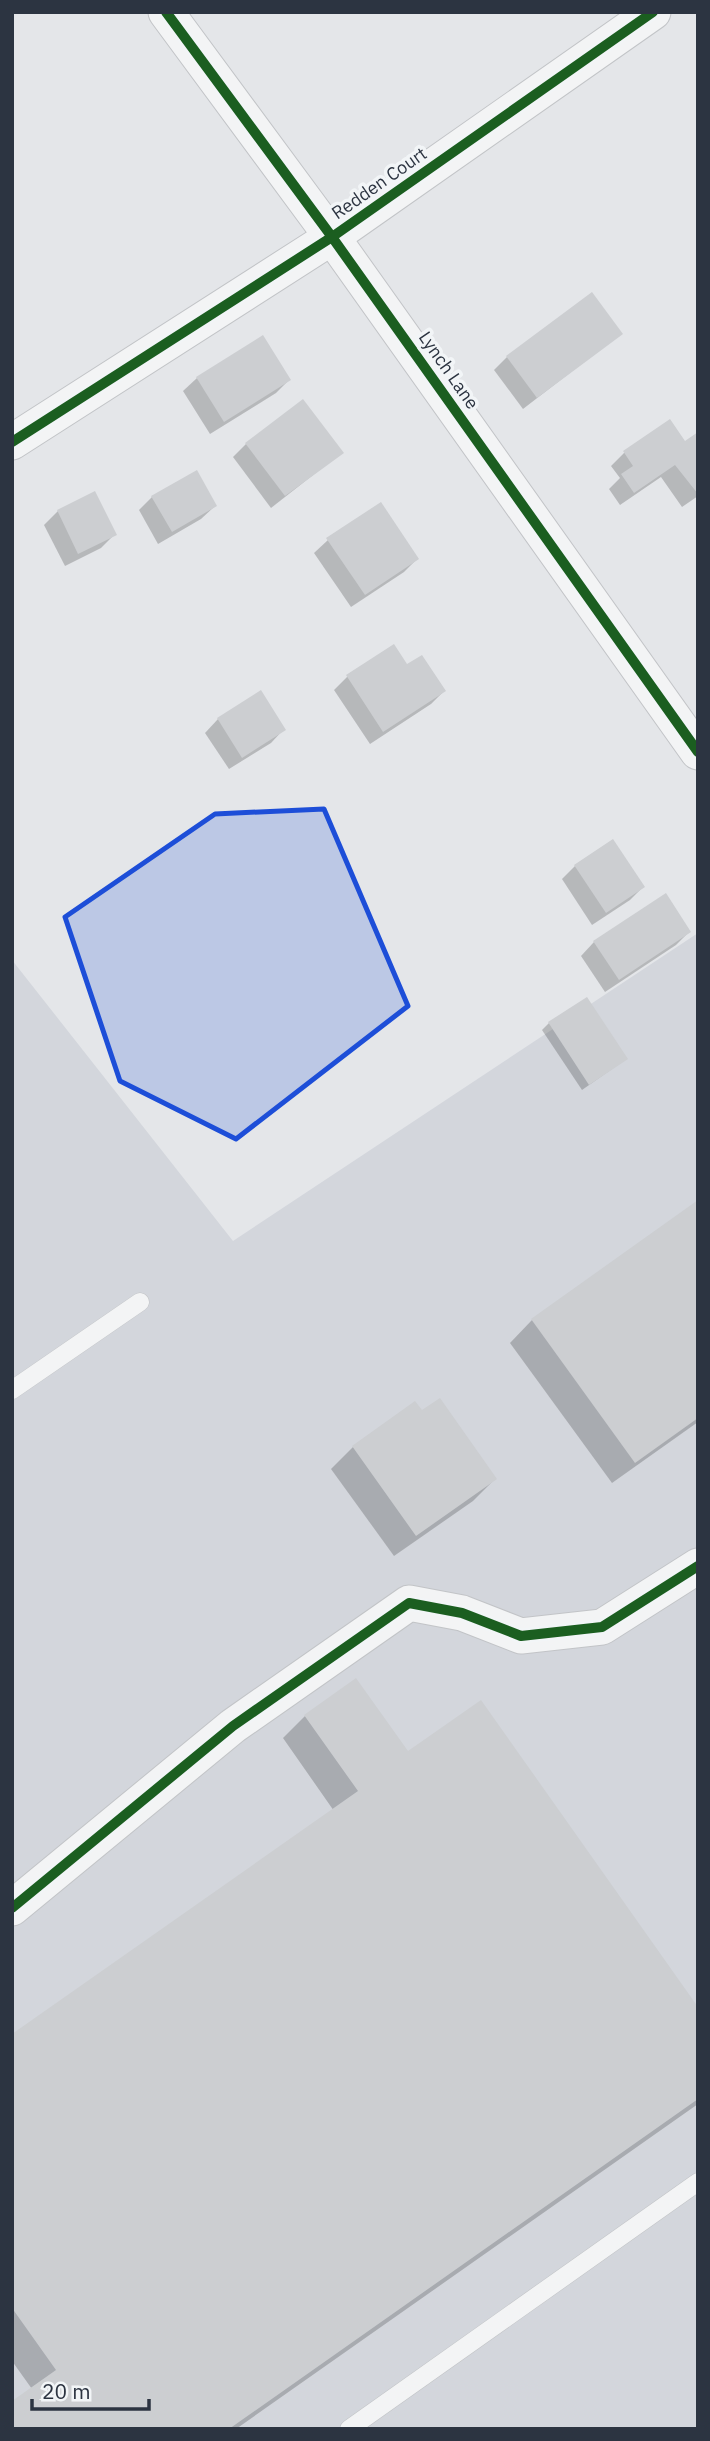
<svg xmlns="http://www.w3.org/2000/svg" width="710" height="2441" font-family="'IBM Plex Sans',sans-serif">
	<style>
		.built { fill: #d3d6dc }
		.shadow { fill: #0003 }
		.building { fill: #ccced1 }
		.lines { fill: none; stroke-linecap: round; stroke-linejoin: round }
		.lane-casing { stroke: #c2c4c7; stroke-width: 19 }
		.street-casing { stroke: #c2c4c7; stroke-width: 37 }
		.lane { stroke: #f3f4f5; stroke-width: 18 }
		.street { stroke: #f3f4f5; stroke-width: 35 }
		.cycleway-casing { stroke: #f2f5f7; stroke-width: 15 }
		.cycleway { stroke: #1b5e20; stroke-width: 10 }
		.marked { fill: #1d4ed8; fill-opacity: 0.2; stroke: #1d4ed8; stroke-width: 5; stroke-linejoin: round }
		.labels { text-anchor: middle; dominant-baseline: central; stroke-width: 7; stroke-linejoin: round; paint-order: stroke }
		.street-label { font-size: 18px; fill: #2c3441; stroke: #f2f5f7 }
	</style>
	<rect width="100%" height="100%" fill="#e4e6e9"/>
	<polygon class="built" points="698,933 698,2429 12,2429 12,960 233,1241"/>
	<g class="shadow">
		<polygon points="620,334 523,409 494,370 507,357"/>
		<polygon points="263,337 289,380 276,393 210,434 183,391 197,378"/>
		<polygon points="698,434 698,496 682,507 661,477 620,505 609,489 620,478 611,466 624,453 684,443"/>
		<polygon points="246,444 341,453 271,508 233,457"/>
		<polygon points="94,494 114,535 101,548 65,566 44,525 58,511"/>
		<polygon points="152,497 215,506 201,519 158,544 139,510"/>
		<polygon points="328,540 417,559 404,572 351,607 314,553"/>
		<polygon points="394,646 407,667 444,691 431,704 370,744 334,690 347,677"/>
		<polygon points="218,719 284,729 271,743 229,769 205,733"/>
		<polygon points="575,866 643,887 630,900 592,925 562,879"/>
		<polygon points="689,932 676,945 605,992 581,956 594,942"/>
		<polygon points="549,1023 626,1059 582,1090 542,1030"/>
		<polygon points="698,1202 698,1422 612,1483 510,1343 532,1320"/>
		<polygon points="353,1447 495,1479 473,1501 394,1556 331,1469"/>
		<polygon points="305,1716 407,1754 698,2010 698,2104 236,2429 12,2429 32,2389 12,2361 12,2037 334,1811 283,1738"/>
	</g>
	<g class="building">
		<polygon points="592,292 623,334 537,398 506,356"/>
		<polygon points="263,335 291,380 224,422 196,377"/>
		<polygon points="303,399 344,453 285,496 245,443"/>
		<polygon points="670,419 685,441 698,432 698,494 675,465 634,493 621,474 633,466 623,451"/>
		<polygon points="197,470 217,506 172,532 151,496"/>
		<polygon points="95,491 117,535 78,554 57,510"/>
		<polygon points="381,502 419,559 365,595 326,538"/>
		<polygon points="394,644 407,664 422,655 446,691 383,732 346,675"/>
		<polygon points="261,690 286,730 242,758 217,718"/>
		<polygon points="613,839 645,887 606,913 574,865"/>
		<polygon points="666,893 691,932 619,980 593,941"/>
		<polygon points="587,997 628,1059 589,1085 548,1022"/>
		<polygon points="698,1200 698,1418 635,1463 531,1319"/>
		<polygon points="440,1398 497,1479 416,1536 352,1446 415,1401 422,1410"/>
		<polygon points="356,1678 408,1751 481,1700 698,2007 698,2099 229,2429 12,2429 12,2401 56,2370 12,2308 12,2034 358,1791 304,1715"/>
	</g>
	<g class="lines">
		<g class="lane-casing">
			<g id="lane">
				<polyline points="12,1390 140,1302"/>
				<polyline points="349,2429 698,2182"/>
			</g>
		</g>
		<g class="street-casing">
			<g id="street">
				<polyline points="166,12 332,237 698,752"/>
				<polyline points="12,442 332,237 653,12"/>
				<polyline points="12,1908 233,1726 409,1603 462,1613 521,1636 602,1627 698,1566"/>
			</g>
		</g>
		<use href="#lane" class="lane"/>
		<use href="#street" class="street"/>
		<g class="cycleway-casing">
			<g id="cycleway">
				<polyline points="166,12 332,237 698,752"/>
				<polyline points="12,442 332,237 653,12"/>
				<polyline points="12,1908 233,1726 409,1603 462,1613 521,1636 602,1627 698,1566"/>
			</g>
		</g>
		<use href="#cycleway" class="cycleway"/>
	</g>
	<path class="marked" d="M324,809L408,1006L236,1139L120,1081L65,917L215,814Z"/>
	<g class="labels">
		<g class="street-label">
			<text transform="translate(379 183) rotate(-35)">Redden Court</text>
			<text transform="translate(449 370) rotate(55)">Lynch Lane</text>
		</g>
	</g>
	<rect width="710" height="2441" fill="none" stroke="#2c3441" stroke-width="28"/>
	<path d="M32 2399v10h117v-10" fill="none" stroke="#2c3441" stroke-width="3.5"/>
	<text x="42" y="2399" font-size="21" fill="#2c3441" stroke="#f2f5f7" stroke-width="5" paint-order="stroke">20 m</text>
</svg>
